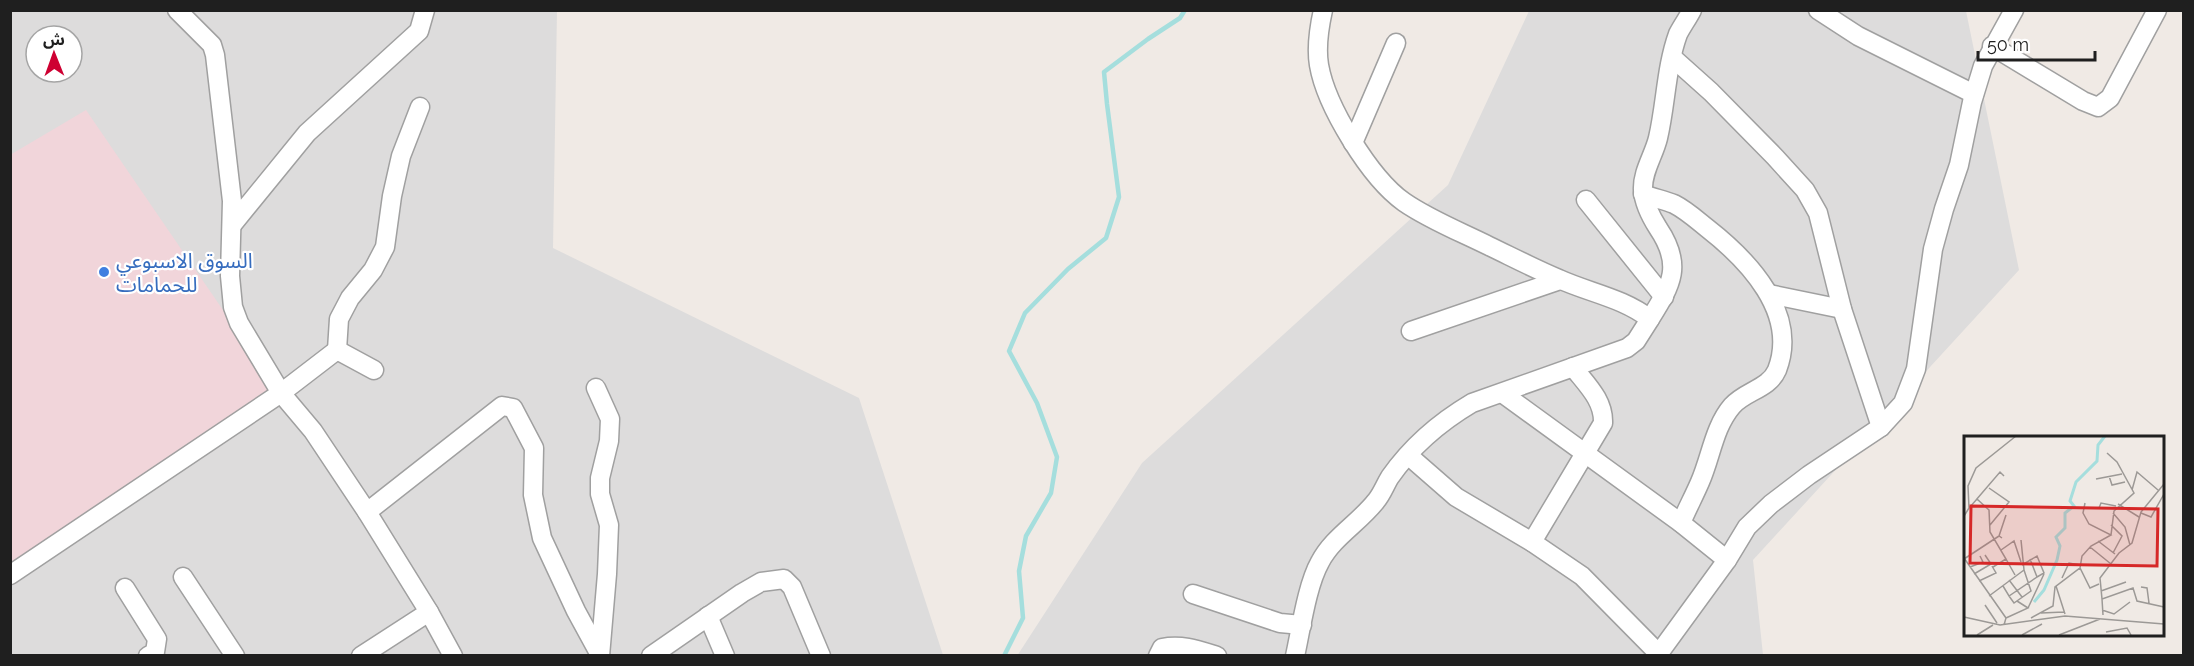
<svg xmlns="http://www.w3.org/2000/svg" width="2194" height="666" font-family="Raleway,'Noto Sans Arabic',sans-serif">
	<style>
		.residential { fill: #dddcdc; fill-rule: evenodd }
		.commercial { fill: #f1d5da }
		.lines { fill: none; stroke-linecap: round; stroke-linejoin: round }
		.stream { stroke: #a5dedd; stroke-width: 4.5 }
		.minor-casing { stroke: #a0a0a0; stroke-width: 21 }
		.minor { stroke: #fff; stroke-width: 18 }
		.shop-dot { fill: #3f7fe0; stroke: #fff; stroke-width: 2 }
		.labels { text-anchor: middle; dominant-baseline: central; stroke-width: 4.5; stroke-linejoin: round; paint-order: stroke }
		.shop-label { font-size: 21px; fill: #366cbe; stroke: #fff; text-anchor: start }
		.inset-river { fill: none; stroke: #a5dedd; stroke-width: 3 }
		.inset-road { fill: none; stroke: #9c9996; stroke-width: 1.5 }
		.view { fill: #d62828; fill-opacity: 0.15; stroke: #d62828; stroke-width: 3 }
		.inset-edge { fill: none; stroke: #1f1f1f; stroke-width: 3 }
	</style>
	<rect width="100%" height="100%" fill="#f0eae5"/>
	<g class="residential">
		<path d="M10,11H557L553,248L859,398L943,655H11ZM36,36H72V72H36Z"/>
		<polygon points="1529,11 1966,11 2019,270 1753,560 1763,655 1017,656 1142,463 1448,185"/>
	</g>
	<polygon class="commercial" points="86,110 277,389 10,564 10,155"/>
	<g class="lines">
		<polyline class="stream" points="1004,656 1023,618 1019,571 1026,536 1051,493 1057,457 1037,403 1009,351 1025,313 1068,269 1106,238 1119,197 1107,104 1104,72 1148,39 1180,18 1185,10"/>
		<g class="minor-casing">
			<g id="minor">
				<polyline points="177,10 212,45 215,55 232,201 230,276 233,307 239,323 281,393 313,431 367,512 429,612 361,656"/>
				<polyline points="1818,10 1858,36 1974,94"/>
				<polyline points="1992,46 2083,101 2098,107 2110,98 2157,10"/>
				<polyline points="1673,58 1711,92 1775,157 1805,190 1818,213 1842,309 1881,427"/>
				<polyline points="1353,143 1396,43"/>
				<path d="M1643,194C1653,198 1664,200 1674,204C1686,210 1697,220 1707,228C1748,260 1799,313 1777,370C1769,389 1745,391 1732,406C1714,427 1711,457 1700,482C1694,496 1687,509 1681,523"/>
				<polyline points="1586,200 1664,297"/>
				<polyline points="232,225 307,133 419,31 425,10"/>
				<polyline points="1769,294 1842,309"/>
				<path d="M1650,319C1672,284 1683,265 1658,228C1651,217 1644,204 1643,190C1642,172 1654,155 1658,138C1666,104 1666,67 1678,34C1682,26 1688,18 1692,10"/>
				<polyline points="1411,331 1560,280"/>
				<polyline points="337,350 339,319 350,298 373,270 385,247 392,196 401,156 420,107"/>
				<polyline points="596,388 610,419 609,441 600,478 600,494 609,525 607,574 600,656"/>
				<polyline points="1502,393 1681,523 1727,560"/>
				<polyline points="1409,456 1456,497 1532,542 1582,576 1658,653"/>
				<polyline points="367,512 502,406 513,408 534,448 533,495 542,538 576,611 600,655"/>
				<path d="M1532,542L1603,423C1604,400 1586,384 1573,367"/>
				<polyline points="10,575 281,393 337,350 374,370"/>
				<polyline points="183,577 235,656"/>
				<polyline points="125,588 157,639 155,652 148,656"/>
				<polyline points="1193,594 1280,623 1302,625"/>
				<polyline points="429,612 453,656"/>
				<polyline points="708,616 725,656"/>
				<polyline points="651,656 742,593 761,582 784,579 792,587 821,656"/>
				<path d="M1158,656L1162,648C1182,644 1198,650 1217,656"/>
				<path d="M1295,656C1301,629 1307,585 1320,562C1333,537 1359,523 1376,501C1382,494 1385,485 1390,477C1411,447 1440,422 1472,403L1627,348L1636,341L1650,319C1623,298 1590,293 1559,279C1535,269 1512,257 1489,246C1461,232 1430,220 1404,202C1370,178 1326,106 1319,65C1316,47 1319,28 1323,10"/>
				<polyline points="1657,656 1727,560 1747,527 1771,504 1809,475 1881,427 1903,403 1916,369 1933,249 1944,209 1959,165 1972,102 1983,66 2014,10"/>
			</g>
		</g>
		<use href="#minor" class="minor"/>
	</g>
	<circle class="shop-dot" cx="104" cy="272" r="6"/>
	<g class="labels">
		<g class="shop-label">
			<text x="116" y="260">السوق الاسبوعي<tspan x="116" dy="24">للحمامات</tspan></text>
		</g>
	</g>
	<g transform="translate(1964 436)">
		<rect width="200" height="200" fill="#f0eae5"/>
		<path class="inset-river" d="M70,166L80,154L93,124L96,110L92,101L101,92V77L110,70L106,65L112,46L133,25L134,9L141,0"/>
		<path class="inset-road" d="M143,17L153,26L170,57L150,75L147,99M145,40L148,49L161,46M132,43L158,38M25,52L45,66L26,89M168,54L173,36L194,54M12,64L36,36L40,40M154,68L175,81M5,72L13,63L25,74L26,96L42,123L29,131M135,72L137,67L152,70M149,77L161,91L166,109M177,77L187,81L200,58M0,80L5,72L4,50L12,32L52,0M147,89L158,100L149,117M35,100L42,79M134,105L151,118M126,111L147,128M37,114L50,105L57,126M0,122L42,182L40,189M0,123L35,100L38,102M42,123L51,139M58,129L73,120L80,137L73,141M6,131L19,126L16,120M116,132L118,120L127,110L147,99L125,88L119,77L121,67M10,138L27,128L21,119M98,142L105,127L116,129M45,144L58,161M15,145L32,137L28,130M39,150L45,160L73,141L66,123M92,150L101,178M177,151L183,152L185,167M137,155L162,146M25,160L60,134L57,104M45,160L50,167L67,155L60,134M138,163L136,142L155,117L168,107L177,76L200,48M21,169L33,187M64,172L80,138M138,174L150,178L166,166M77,177L100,176M139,179L138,163L169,152L173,165L200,171M0,181L36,189L101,180L200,188M42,182L64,172L53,165M67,182L89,170L91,151L116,132L126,152L135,148M142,196L163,192L167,199M13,199L29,189M58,199L78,188M95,199L136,183"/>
		<path class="view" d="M7,70L194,73L193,130L6,127Z"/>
		<rect width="200" height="200" class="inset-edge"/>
	</g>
	<rect width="2194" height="666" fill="none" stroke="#1f1f1f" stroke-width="24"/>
	<g transform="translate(54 54) rotate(359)"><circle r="28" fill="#ffffff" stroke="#a5a5a5" stroke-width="1.5"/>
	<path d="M0-4.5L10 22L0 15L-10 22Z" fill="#ce0032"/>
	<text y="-9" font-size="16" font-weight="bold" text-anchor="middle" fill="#1f1f1f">ش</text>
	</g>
	<path d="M1978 51v9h117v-9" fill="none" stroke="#1f1f1f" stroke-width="3"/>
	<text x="1987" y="51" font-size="18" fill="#1f1f1f" stroke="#ffffff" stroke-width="4.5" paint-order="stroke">50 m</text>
</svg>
